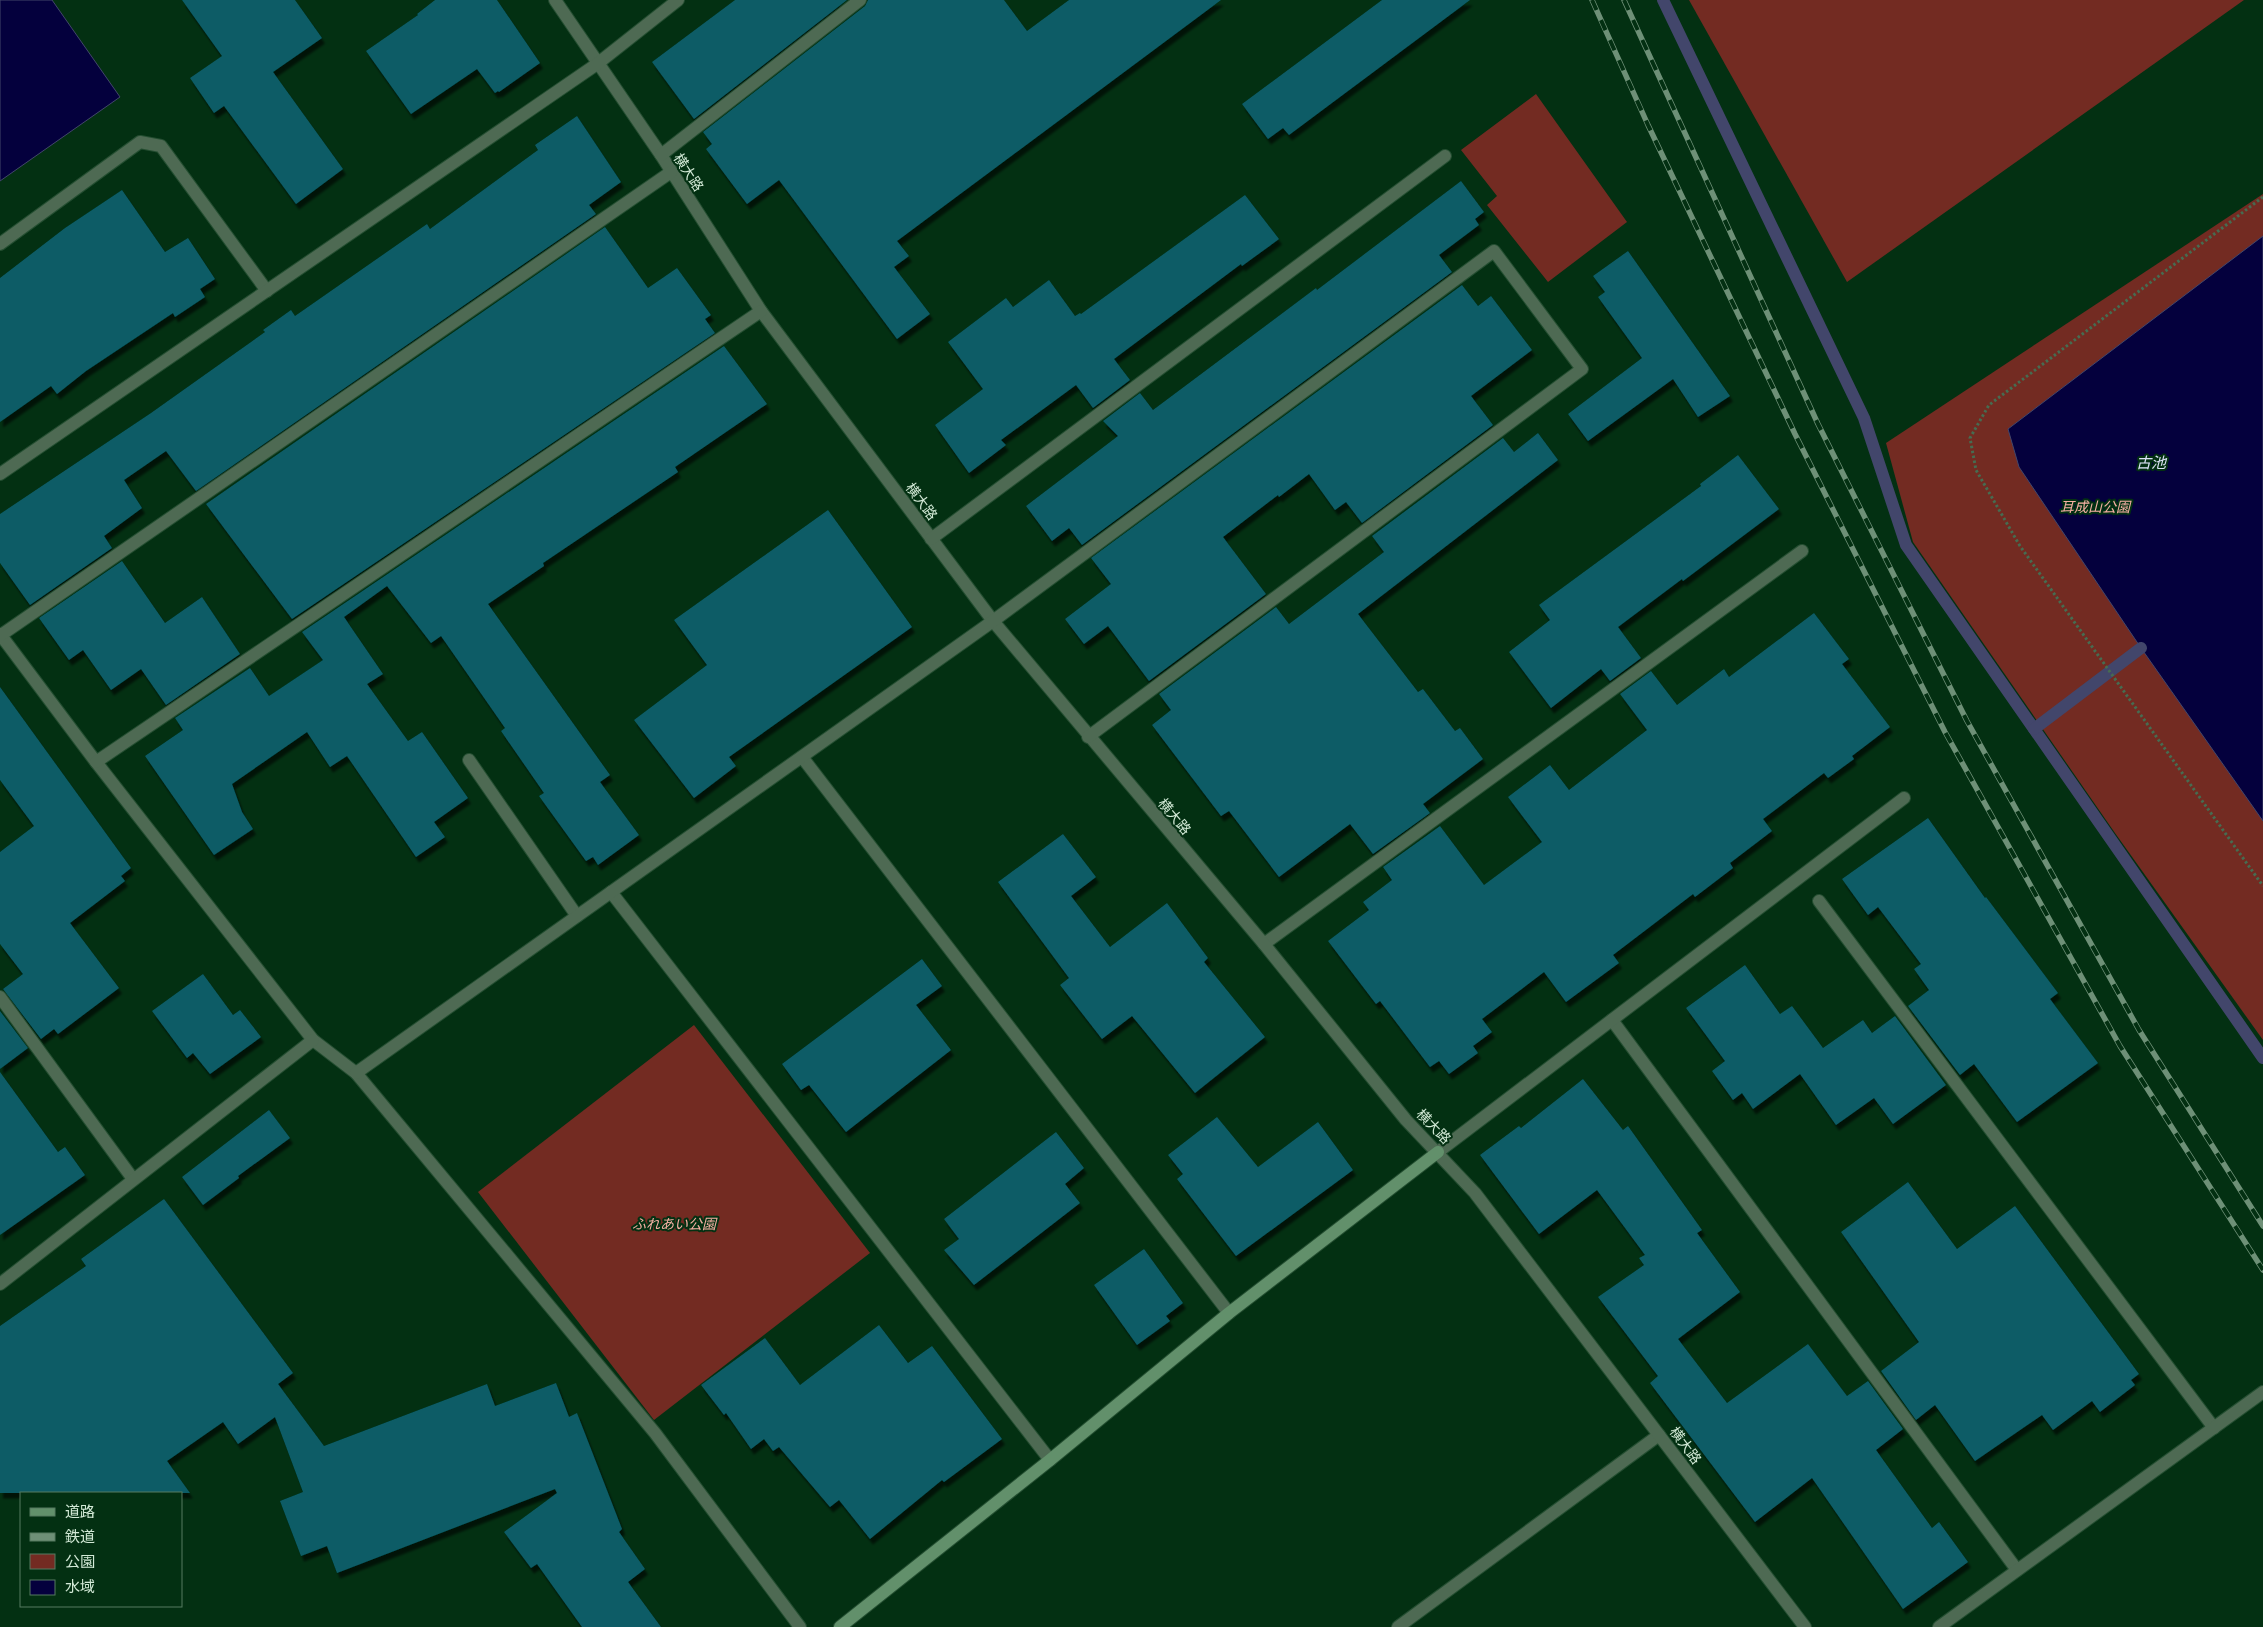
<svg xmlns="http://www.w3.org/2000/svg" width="2263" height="1627" font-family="'Noto Serif','Noto Sans JP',serif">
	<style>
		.green { fill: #732b22 }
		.water { fill: #04003d; stroke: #42466b }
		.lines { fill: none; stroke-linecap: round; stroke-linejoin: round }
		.stream { stroke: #42466b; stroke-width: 12 }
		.building { fill: #0a5b66; filter: url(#shadow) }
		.lane-casing { stroke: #244e31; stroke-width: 14 }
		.street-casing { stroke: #244e31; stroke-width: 14 }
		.secondary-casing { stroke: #244e31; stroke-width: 14 }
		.path { stroke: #466c51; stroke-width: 3; stroke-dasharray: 2.5 2.5; stroke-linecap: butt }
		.lane { stroke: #4e6a53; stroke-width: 12 }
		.street { stroke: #4e6a53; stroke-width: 12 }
		.secondary { stroke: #62906b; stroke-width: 12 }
		.rail-casing { stroke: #6e9077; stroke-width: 5.5 }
		.rail { stroke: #033012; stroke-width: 4; stroke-dasharray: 11; stroke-linecap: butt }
		.labels { text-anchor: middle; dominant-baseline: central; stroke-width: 4; stroke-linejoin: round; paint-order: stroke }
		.street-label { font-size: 14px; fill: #d2e9d6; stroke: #033012 }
		.park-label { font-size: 14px; font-style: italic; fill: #f6b0a4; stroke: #033012 }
		.water-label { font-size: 15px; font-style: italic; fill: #dbe2f6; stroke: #033012 }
	</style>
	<defs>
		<filter id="shadow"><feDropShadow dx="3" dy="5.5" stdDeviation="1" flood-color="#0009"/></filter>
	</defs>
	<rect width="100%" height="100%" fill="#033012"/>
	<g class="green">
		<polygon points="1689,0 2244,0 1847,282"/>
		<polygon points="1536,94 1627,222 1548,282 1487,205 1497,196 1461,150"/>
		<polygon points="2263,194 2263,1040 2115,833 1913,542 1886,443"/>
		<polygon points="694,1025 870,1253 654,1420 478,1192"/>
	</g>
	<g class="water">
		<polygon points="0,0 52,0 120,97 0,181"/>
		<polygon points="2263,236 2263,821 2141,648 2019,467 2008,429"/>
	</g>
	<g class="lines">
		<g class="stream">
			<polyline points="1663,0 1864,418 1906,545 2263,1058"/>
			<polyline points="2034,729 2141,648"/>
		</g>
	</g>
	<g class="building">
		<polygon points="182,0 295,0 322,38 273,72 343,169 296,204 224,106 214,113 190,78 222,56"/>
		<polygon points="435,0 497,0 540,63 499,92 498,91 495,93 477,69 411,114 366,51 418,15 417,14"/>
		<polygon points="735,0 847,0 694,119 652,62"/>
		<polygon points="868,0 1004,0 1027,31 1069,0 1221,0 897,241 909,256 894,267 930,314 897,339 779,180 747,204 706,149 712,144 703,132 865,6"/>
		<polygon points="1382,0 1470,0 1289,135 1283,128 1268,139 1242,104"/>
		<polygon points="577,116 621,182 589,205 596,214 196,491 166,451 124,480 142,508 104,536 112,548 30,605 0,563 0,514 151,413 265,332 263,330 291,310 295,316 427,224 430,229 538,150 535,145"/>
		<polygon points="1461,181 1484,212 1475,219 1479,225 1439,255 1452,272 1082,545 1069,528 1052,541 1026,506 1118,436 1103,421 1140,393 1153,410 1316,288 1317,290"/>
		<polygon points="122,190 165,252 188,238 215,279 200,289 205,297 175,317 173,313 86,371 57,394 51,386 0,422 0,278 65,228"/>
		<polygon points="1245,195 1279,239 1242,266 1241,264 1114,359 1130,380 1093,408 1076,385 1001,440 1006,445 969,473 935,425 983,389 948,342 1006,298 1013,307 1049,280 1075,316 1080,313 1081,314"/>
		<polygon points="605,227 648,288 677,268 711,315 705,319 715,333 292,619 206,504"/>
		<polygon points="1628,251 1730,396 1698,417 1673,379 1588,441 1568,414 1642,358 1598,297 1605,292 1593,276"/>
		<polygon points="1462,285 1478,306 1491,296 1532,350 1471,396 1493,425 1362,523 1346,502 1335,510 1309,474 1279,497 1278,495 1223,537 1266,594 1149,681 1108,626 1084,644 1065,619 1111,584 1091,558"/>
		<polygon points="724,346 767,404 675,467 678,472 543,563 544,566 488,604 610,775 600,782 639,835 598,865 593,857 586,861 539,796 544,793 501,731 505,728 441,636 431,643 387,586 344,617 383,674 367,684 408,741 422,732 468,798 434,822 445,837 416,857 347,756 330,767 307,732 232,784 242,812 253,829 214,855 145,756 183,730 175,718 250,668 269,696 323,660 302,632"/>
		<polygon points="1538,433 1558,460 1358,614 1418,692 1423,689 1455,731 1460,728 1483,759 1423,804 1430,813 1373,854 1350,824 1279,877 1229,811 1221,816 1152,725 1171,710 1159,694 1276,607 1289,624 1384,552 1372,536 1503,438 1514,452"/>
		<polygon points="1738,455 1779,509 1683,581 1682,579 1618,627 1641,658 1610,681 1601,669 1551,708 1509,652 1550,620 1539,605 1701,486 1700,484"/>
		<polygon points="828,510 912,627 729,757 736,766 694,798 634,720 707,665 674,620"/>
		<polygon points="122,561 165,623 202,597 240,654 166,705 141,669 111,690 83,650 69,660 39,618"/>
		<polygon points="1814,613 1849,659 1842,664 1890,727 1852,756 1854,759 1828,778 1824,773 1763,819 1772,831 1730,863 1733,868 1695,897 1693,894 1613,955 1619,963 1566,1002 1544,972 1482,1019 1492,1032 1473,1046 1478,1053 1449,1074 1439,1061 1430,1067 1380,1001 1376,1004 1328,941 1369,910 1363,902 1392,880 1383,867 1440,826 1484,885 1542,842 1508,797 1550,765 1569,790 1647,730 1620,694 1651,671 1677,705 1724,669 1729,677"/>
		<polygon points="0,687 131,868 121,876 125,881 70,923 119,988 58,1034 54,1029 41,1039 3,989 23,974 0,944 0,852 34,826 0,780"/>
		<polygon points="1928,818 1985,898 1986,897 2058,993 2050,999 2098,1063 2017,1122 1974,1064 1960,1075 1908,1006 1929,990 1914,969 1921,964 1878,907 1868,915 1842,879"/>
		<polygon points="1063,834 1096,877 1071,896 1110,947 1167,903 1208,958 1204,962 1265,1037 1195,1093 1132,1016 1102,1039 1060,985 1069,978 998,882"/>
		<polygon points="922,959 942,986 916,1005 951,1050 846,1132 809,1085 801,1090 782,1064"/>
		<polygon points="1745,965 1780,1014 1792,1006 1823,1048 1863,1020 1872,1033 1895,1016 1946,1085 1893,1124 1874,1098 1836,1125 1800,1074 1753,1109 1742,1093 1733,1100 1712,1071 1725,1061 1686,1008"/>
		<polygon points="203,974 233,1015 240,1010 261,1037 210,1074 193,1053 187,1058 152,1011"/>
		<polygon points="0,1011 28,1048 0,1069"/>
		<polygon points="0,1072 58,1152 65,1147 85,1175 0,1235"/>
		<polygon points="1583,1079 1623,1130 1628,1126 1702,1230 1697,1233 1740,1292 1678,1339 1727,1403 1808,1344 1847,1396 1868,1381 1903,1429 1876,1450 1932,1528 1939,1522 1968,1562 1903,1609 1812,1478 1755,1522 1650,1383 1658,1376 1598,1297 1644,1265 1639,1258 1645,1255 1597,1190 1539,1234 1480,1155 1519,1126 1521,1128"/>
		<polygon points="269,1110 290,1138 238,1176 239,1178 203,1205 182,1177"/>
		<polygon points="1217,1117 1258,1167 1318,1122 1353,1170 1236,1256 1177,1179 1183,1174 1168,1155"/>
		<polygon points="1056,1132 1084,1168 1065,1184 1080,1203 974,1285 944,1250 959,1239 944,1219"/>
		<polygon points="1908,1182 1957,1249 2015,1206 2139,1374 2131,1380 2135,1385 2100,1412 2092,1401 2053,1430 2042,1415 1975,1461 1935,1405 1916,1420 1881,1371 1919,1342 1841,1232"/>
		<polygon points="164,1199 293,1373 278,1384 324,1446 487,1384 495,1406 556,1383 569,1417 577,1413 622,1529 619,1532 645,1569 628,1582 661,1627 582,1627 537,1564 531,1568 504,1532 557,1493 555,1489 337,1573 327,1546 301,1556 280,1501 303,1492 275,1417 238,1444 223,1422 167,1461 190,1493 0,1493 0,1326 86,1266 81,1259"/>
		<polygon points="1144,1249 1183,1303 1166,1316 1170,1321 1137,1345 1094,1285"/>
		<polygon points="879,1325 908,1363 932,1346 1002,1439 944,1482 942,1480 870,1539 839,1500 830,1507 779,1447 773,1451 764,1439 751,1449 726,1413 724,1415 701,1385 765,1338 800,1385"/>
	</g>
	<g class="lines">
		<g class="lane-casing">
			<g id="lane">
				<polyline points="1819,901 2214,1428"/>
				<polyline points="1264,944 1802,551"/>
				<polyline points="1398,1627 1659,1435"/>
			</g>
		</g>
		<g class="street-casing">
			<g id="street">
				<polyline points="555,0 661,155 761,311 993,621 1264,944 1406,1120 1475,1193 1805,1627"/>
				<polyline points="661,155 860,0"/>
				<polyline points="0,244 140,142 161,146 267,291"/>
				<polyline points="0,474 597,64 678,0"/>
				<polyline points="931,539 1445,156"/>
				<polyline points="0,634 96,762 313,1040 356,1073 655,1433 800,1627"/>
				<polyline points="1,635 671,172"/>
				<polyline points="802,757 1229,1313"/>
				<polyline points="469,760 577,916"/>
				<polyline points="96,762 761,311"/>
				<polyline points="611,892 1050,1460"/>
				<polyline points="0,997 133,1179"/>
				<polyline points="1612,1020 2017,1570"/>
				<polyline points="356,1073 993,621 1494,251 1582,369 1088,737"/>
				<polyline points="1438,1152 1904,798"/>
				<polyline points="0,1284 313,1040"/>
				<polyline points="1939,1627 2263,1392"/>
			</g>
		</g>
		<g class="secondary-casing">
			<polyline id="secondary" points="840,1627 1050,1460 1229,1313 1438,1152"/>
		</g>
		<polyline class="path" points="2263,197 1989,405 1970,438 1976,470 2020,546 2263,886"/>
		<use href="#lane" class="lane"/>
		<use href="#street" class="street"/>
		<use href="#secondary" class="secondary"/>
		<g class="rail-casing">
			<g id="rail">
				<polyline points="1592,0 1648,125 1795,434 1945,732 2120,1046 2263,1270"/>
				<polyline points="1624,0 1818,424 1967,721 2139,1030 2263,1226"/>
			</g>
		</g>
		<use href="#rail" class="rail"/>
	</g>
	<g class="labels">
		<g class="street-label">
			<text transform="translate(689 172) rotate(57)">横大路</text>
			<text transform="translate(922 501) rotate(53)">横大路</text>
			<text transform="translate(1175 816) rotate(50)">横大路</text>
			<text transform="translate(1434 1126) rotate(46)">横大路</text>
			<text transform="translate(1686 1445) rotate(53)">横大路</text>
		</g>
		<g class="park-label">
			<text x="2095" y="506">耳成山公園</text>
			<text x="674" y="1223">ふれあい公園</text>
		</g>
		<g class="water-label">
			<text x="2151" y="462">古池</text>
		</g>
	</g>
	<rect x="20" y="1492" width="162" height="115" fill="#033012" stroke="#567a60"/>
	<rect x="30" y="1508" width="25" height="8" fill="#62906b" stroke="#567a60"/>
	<text x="65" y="1517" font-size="15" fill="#d2e9d6">道路</text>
	<rect x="30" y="1533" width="25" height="8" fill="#6e9077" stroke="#567a60"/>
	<text x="65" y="1542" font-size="15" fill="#d2e9d6">鉄道</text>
	<rect x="30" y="1554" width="25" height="15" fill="#732b22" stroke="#567a60"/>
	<text x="65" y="1567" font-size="15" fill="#d2e9d6">公園</text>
	<rect x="30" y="1580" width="25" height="15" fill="#04003d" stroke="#567a60"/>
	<text x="65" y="1592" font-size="15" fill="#d2e9d6">水域</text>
</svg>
